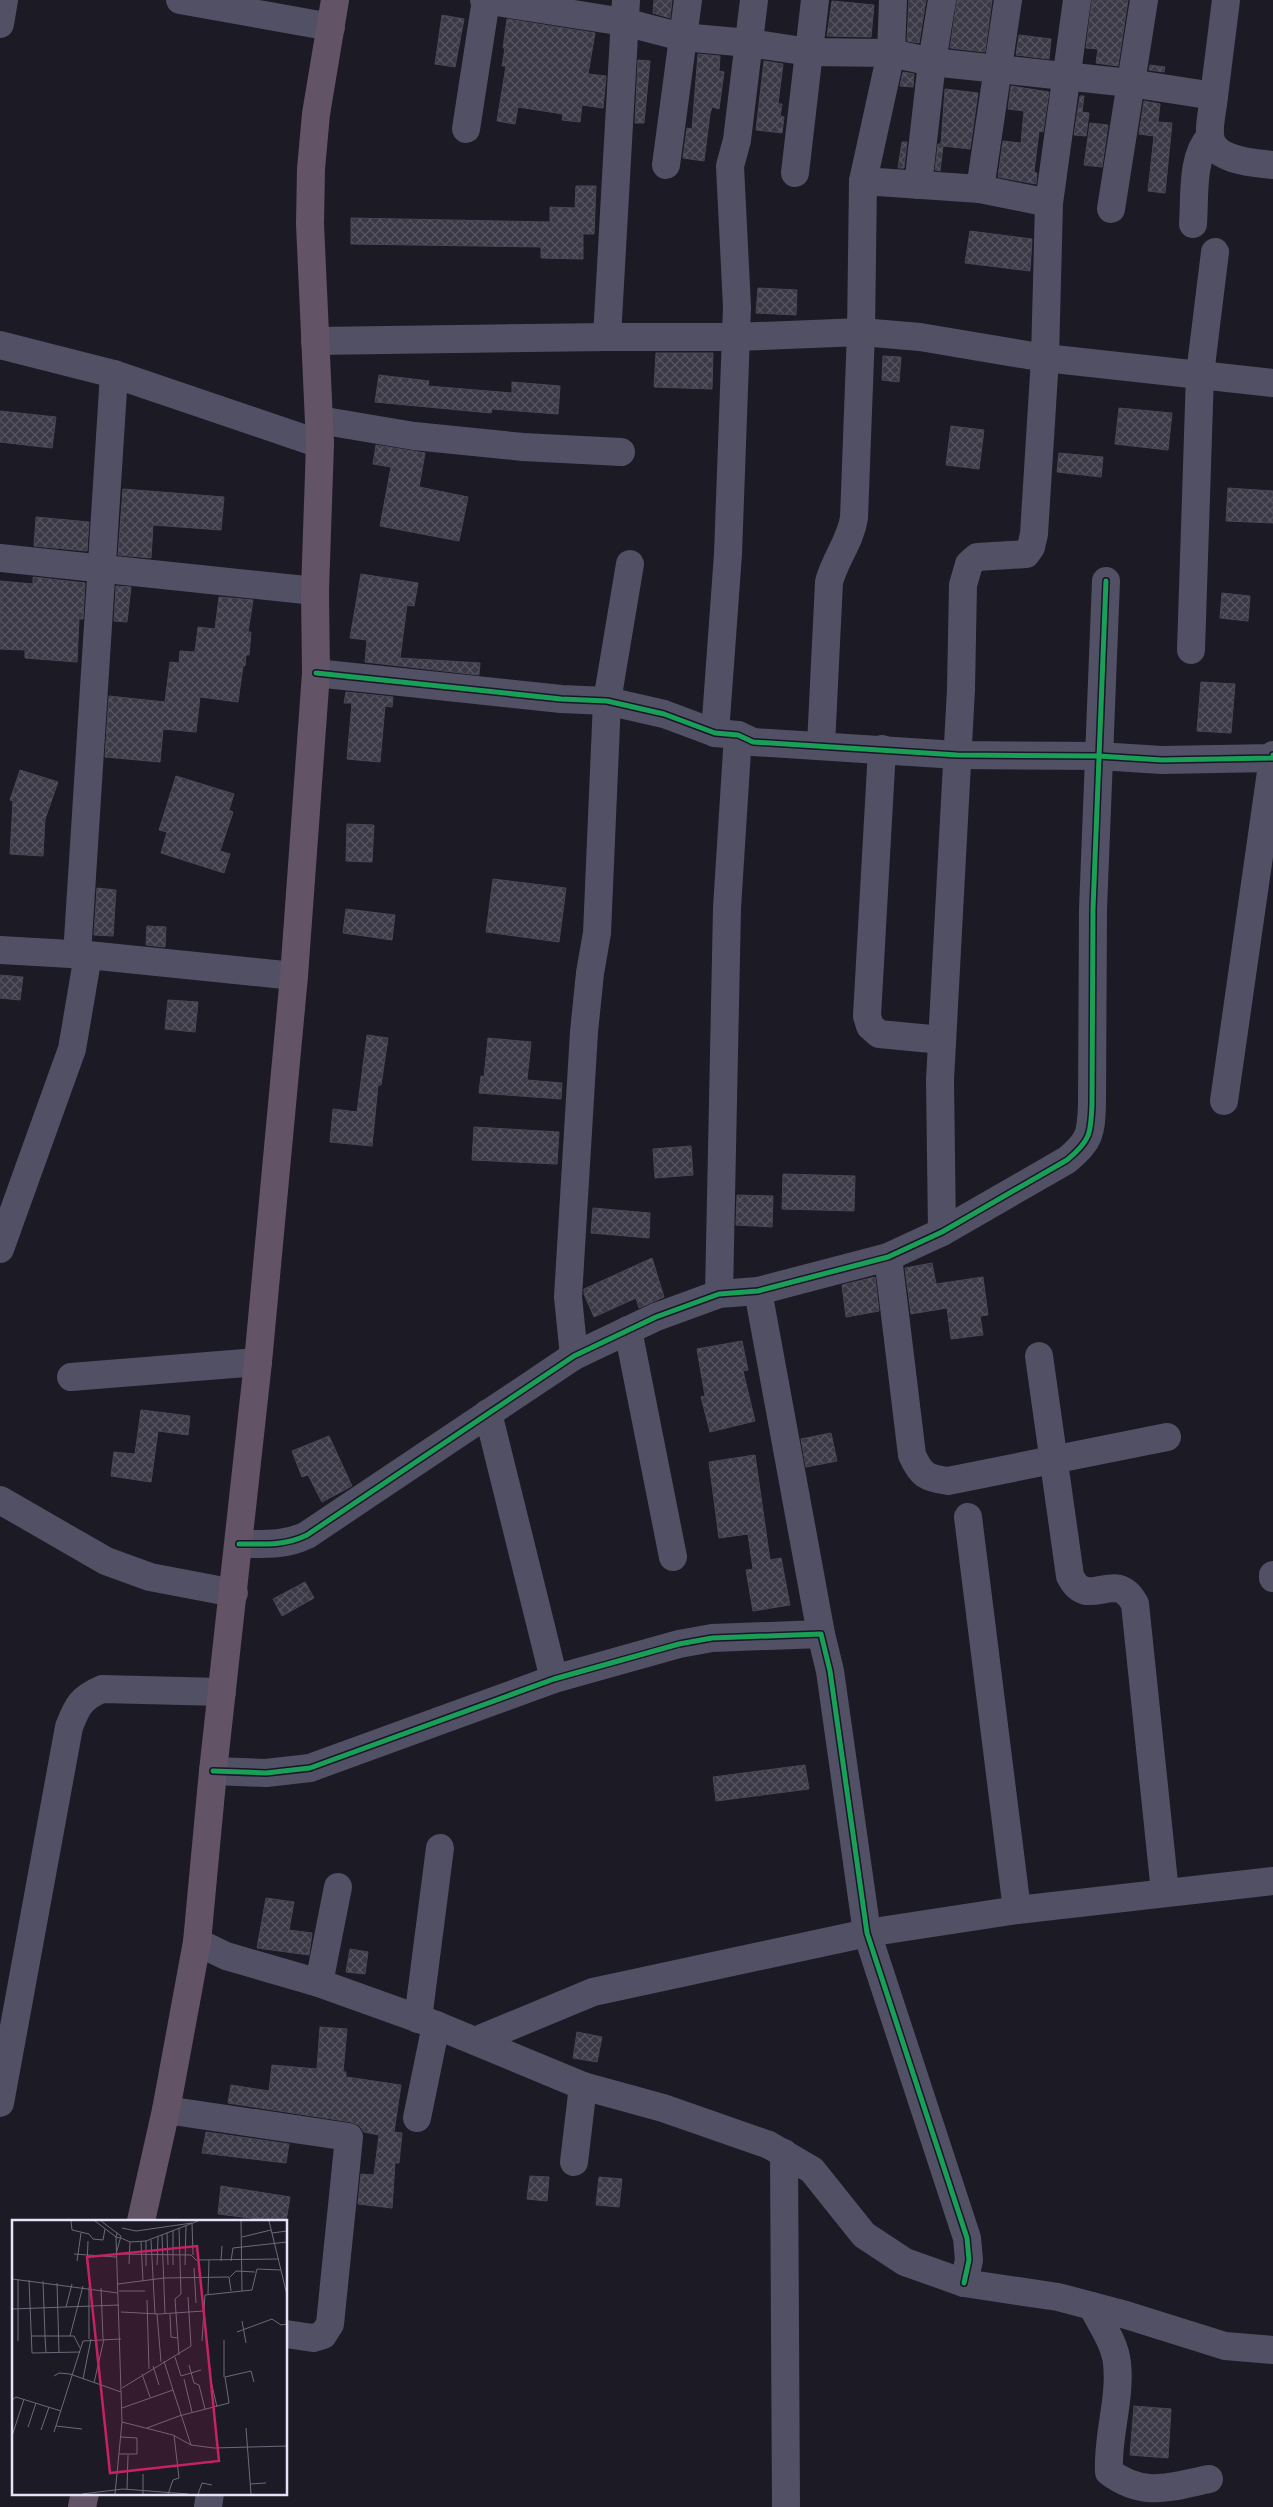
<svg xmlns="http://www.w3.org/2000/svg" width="1273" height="2507" font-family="'Fira Sans Condensed',sans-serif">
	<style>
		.building { fill: url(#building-cross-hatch); stroke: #494657 }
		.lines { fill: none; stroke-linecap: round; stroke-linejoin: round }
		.minor { stroke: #525064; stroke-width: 28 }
		.highway { stroke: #625366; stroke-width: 28 }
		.cycleway-casing { stroke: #19152a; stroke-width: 8 }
		.cycleway { stroke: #1a9f57; stroke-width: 5 }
		.inset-road { fill: none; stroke: #6c6a7b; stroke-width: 1 }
		.view { fill: #c42263; fill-opacity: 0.15; stroke: #c42263; stroke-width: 2.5 }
		.inset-edge { fill: none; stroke: #e5e2fb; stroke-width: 2.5 }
	</style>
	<defs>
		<pattern id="building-cross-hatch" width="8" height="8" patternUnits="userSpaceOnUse" patternTransform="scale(1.25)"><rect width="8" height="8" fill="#3b3946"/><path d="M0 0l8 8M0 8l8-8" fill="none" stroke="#575562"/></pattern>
	</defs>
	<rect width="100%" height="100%" fill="#1c1a25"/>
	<g class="building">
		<polygon points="654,0 672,0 670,18 653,13"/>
		<polygon points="909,0 926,0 919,43 907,41"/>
		<polygon points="957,0 992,0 985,52 950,48"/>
		<polygon points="1092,0 1128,0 1118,66 1096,63 1098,49 1086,48"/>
		<polygon points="832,1 874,5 871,37 827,36"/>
		<polygon points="442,15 464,19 455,67 435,64"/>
		<polygon points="507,19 595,33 588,74 606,76 603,108 582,105 580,122 562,120 563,114 518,107 515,124 497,121 506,66 502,66 505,48 503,48"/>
		<polygon points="1019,35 1051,39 1049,59 1016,55"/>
		<polygon points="698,54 720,56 719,71 724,72 719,109 712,107 710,114 704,161 683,158 687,128 692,129"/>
		<polygon points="638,60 650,61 644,123 635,123"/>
		<polygon points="764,61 783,64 778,104 782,104 780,116 784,117 782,133 756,130"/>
		<polygon points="1150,65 1165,67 1164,72 1149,70"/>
		<polygon points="903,72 914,74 913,87 900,86"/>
		<polygon points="1011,86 1049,92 1043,132 1039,131 1034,172 1037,173 1036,184 998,177 1003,141 1021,143 1024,111 1008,109"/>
		<polygon points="945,89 978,93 970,149 943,146 940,171 935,170 938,144 941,144"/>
		<polygon points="1080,96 1084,96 1082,112 1089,113 1086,136 1074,135"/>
		<polygon points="1144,101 1160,104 1158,122 1172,123 1165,193 1148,191 1154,136 1139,134"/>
		<polygon points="1090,123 1108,125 1102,167 1084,165"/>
		<polygon points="902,142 907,142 904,168 898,168"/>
		<polygon points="576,186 596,186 594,234 583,234 583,259 541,258 541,247 351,244 351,218 550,222 550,207 575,208"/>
		<polygon points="970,231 1032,239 1030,271 965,263"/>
		<polygon points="758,288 797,290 796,315 756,313"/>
		<polygon points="656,353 713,353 712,389 654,387"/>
		<polygon points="883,356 901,357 899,382 882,380"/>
		<polygon points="379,375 429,381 428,386 512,393 512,382 560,386 558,414 492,409 491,413 375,402"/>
		<polygon points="1119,408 1172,413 1168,450 1115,444"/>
		<polygon points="0,411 56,417 52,448 0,442"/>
		<polygon points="951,426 984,430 979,469 946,465"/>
		<polygon points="376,445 425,453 419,487 468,497 459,541 380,526 391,467 373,464"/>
		<polygon points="1059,453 1103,457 1101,477 1057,472"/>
		<polygon points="1228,488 1273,491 1273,523 1226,521"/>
		<polygon points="123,489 224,497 221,530 153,525 151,558 118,555"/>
		<polygon points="36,517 89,522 87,551 34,546"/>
		<polygon points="361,574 418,583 414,606 407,605 400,658 480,663 479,675 365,662 367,640 350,638"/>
		<polygon points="33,577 85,583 83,619 79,619 77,662 25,658 25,650 0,649 0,581 33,584"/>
		<polygon points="116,586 131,587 127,622 114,621"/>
		<polygon points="1222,593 1250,596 1248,621 1220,618"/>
		<polygon points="219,597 253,600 248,632 251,632 249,655 246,655 245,666 243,666 238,702 200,697 196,732 163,729 160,762 105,757 109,696 165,702 170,662 179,663 180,651 195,652 198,627 215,629"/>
		<polygon points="1201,682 1235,684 1231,733 1197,731"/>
		<polygon points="346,692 393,697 392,707 385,706 380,762 347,759 352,703 344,703"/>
		<polygon points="20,770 58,782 45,819 43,856 10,854 13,801 10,800"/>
		<polygon points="176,776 234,794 229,810 233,812 220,851 230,854 224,873 161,853 167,832 159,830"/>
		<polygon points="347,824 374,825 372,862 346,861"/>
		<polygon points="493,879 566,888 559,942 486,932"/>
		<polygon points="97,888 116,890 113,936 94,935"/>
		<polygon points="346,909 395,915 392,940 343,933"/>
		<polygon points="147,926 166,927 165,947 146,945"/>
		<polygon points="0,975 23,977 20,1000 0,998"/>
		<polygon points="168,1000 198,1002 195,1032 165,1029"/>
		<polygon points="367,1035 388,1038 381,1085 378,1085 372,1146 330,1142 333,1109 357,1112"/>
		<polygon points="488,1038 531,1042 527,1080 562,1083 561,1099 479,1093 481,1076 484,1077"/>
		<polygon points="474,1127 559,1132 557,1164 472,1160"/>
		<polygon points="691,1146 693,1175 655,1178 653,1149"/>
		<polygon points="783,1174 855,1176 854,1211 782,1209"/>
		<polygon points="737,1195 773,1196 772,1227 736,1225"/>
		<polygon points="593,1208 650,1213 649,1238 591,1233"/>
		<polygon points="652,1258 664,1297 639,1308 636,1298 594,1317 584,1294 584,1289"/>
		<polygon points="932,1263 936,1284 983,1277 988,1315 980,1316 983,1335 951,1339 947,1308 911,1314 905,1268"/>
		<polygon points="875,1277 879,1311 846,1317 842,1285"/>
		<polygon points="742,1341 748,1370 743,1371 755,1421 710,1432 701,1397 705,1396 697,1349"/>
		<polygon points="141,1410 190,1416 188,1435 158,1431 151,1482 111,1476 114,1452 135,1454"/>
		<polygon points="831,1433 837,1461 806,1467 801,1439"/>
		<polygon points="329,1436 352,1486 322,1502 308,1475 302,1477 292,1451"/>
		<polygon points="755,1455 770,1560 781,1558 790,1605 753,1611 746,1570 753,1569 748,1534 719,1538 709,1462"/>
		<polygon points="305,1582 314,1598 282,1616 273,1599"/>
		<polygon points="805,1765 809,1789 716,1801 713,1777"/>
		<polygon points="266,1898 294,1902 289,1930 312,1933 309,1955 257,1948"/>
		<polygon points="350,1949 368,1952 365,1974 346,1972"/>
		<polygon points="320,2027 347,2029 343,2072 346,2072 346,2077 401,2085 394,2132 402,2133 399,2163 395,2163 392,2208 358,2204 361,2174 374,2175 379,2135 364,2132 359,2125 351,2122 228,2103 231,2085 269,2091 272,2065 317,2069"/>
		<polygon points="577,2032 602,2037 597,2062 573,2058"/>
		<polygon points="206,2132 289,2144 286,2163 202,2153"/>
		<polygon points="530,2176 549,2177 547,2201 527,2199"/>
		<polygon points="599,2177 622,2179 619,2207 596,2205"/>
		<polygon points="221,2186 290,2197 286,2221 259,2221 259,2219 218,2214"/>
		<polygon points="1134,2406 1171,2409 1168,2458 1130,2455"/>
	</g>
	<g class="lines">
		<g class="minor">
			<polyline points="180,0 331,27"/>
			<path d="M484,0L624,22L682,37L749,43L809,52L891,53L932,62L1130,83L1214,96C1213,108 1209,123 1210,135C1211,161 1255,163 1273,165"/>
			<polyline points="0,24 4,0"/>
			<polyline points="1214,96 1226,0"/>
			<polyline points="466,129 486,0"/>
			<polyline points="666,165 688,0"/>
			<polyline points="795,173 815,0"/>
			<polyline points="863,181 980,189 1049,203"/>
			<polyline points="918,185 932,62 942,0"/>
			<polyline points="980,189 1008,0"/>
			<polyline points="1111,209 1144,0"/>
			<path d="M1193,224C1195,197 1191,157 1210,137"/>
			<polyline points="607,337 626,0"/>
			<polyline points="315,341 607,337 736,337 861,332 920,337 1045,358 1273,383"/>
			<polyline points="0,345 114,374 320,444"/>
			<polyline points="319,420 414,436 523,447 621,452"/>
			<polyline points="0,558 315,591"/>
			<polyline points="1191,650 1200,374 1215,252"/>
			<polyline points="316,673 561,699 607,701 664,714 715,733 738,735 753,742 957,755 1098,756 1162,760 1273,758 1273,755"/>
			<polyline points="715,733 728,554 737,307 730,166 737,140 754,0"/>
			<path d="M821,745L829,582C835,559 850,542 854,518L861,332L863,181L891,53L893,0"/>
			<polyline points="882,749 867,1016 870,1026 879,1034 942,1040"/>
			<polyline points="0,950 88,955 294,976"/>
			<polyline points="77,955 114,374"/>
			<polyline points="1224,1101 1273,758"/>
			<polyline points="942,1232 940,1080 961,689 963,585 969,564 977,557 1026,554 1031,547 1034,534 1045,358 1049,203 1077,0"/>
			<polyline points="0,1249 72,1049 88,955"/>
			<path d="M888,1257L912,1455C921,1475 926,1478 948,1481L1167,1437"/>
			<polyline points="758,1291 821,1634"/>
			<polyline points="719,1294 727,908 738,735"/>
			<polyline points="628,1330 673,1557"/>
			<polyline points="574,1356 568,1297 584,1032 590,973 597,933 607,701 630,564"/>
			<path d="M1039,1356L1070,1576C1088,1613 1115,1566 1135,1604L1165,1892"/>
			<polyline points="71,1377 258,1362"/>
			<polyline points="488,1413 554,1679"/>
			<polyline points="0,1500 106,1561 150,1577 234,1593"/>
			<polyline points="968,1517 1017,1910"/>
			<path d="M239,1544C263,1544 285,1546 307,1535L574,1356L656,1317L719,1294L758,1291L888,1257L942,1232L1067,1160C1090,1141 1091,1134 1092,1104L1093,909L1106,581"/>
			<polyline points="1273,1575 1273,1578"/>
			<polyline points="213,1771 266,1773 310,1768 554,1679 679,1644 712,1638 821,1634 830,1671 867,1933 967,2238 969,2260 964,2283"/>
			<polyline points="197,1942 226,1956 319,1983 436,2025 583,2086 663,2108 769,2145 812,2170 864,2235 905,2262 964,2283 1058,2297 1126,2315 1225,2346 1273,2350"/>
			<polyline points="319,1983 338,1887"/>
			<polyline points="418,2019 440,1848"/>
			<polyline points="475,2041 593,1992 867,1933 1017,1910 1273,1881"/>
			<path d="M0,2103L69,1727C77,1706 81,1698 102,1689L222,1692"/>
			<polyline points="166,2110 349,2137 330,2324 323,2335 313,2338 286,2334"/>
			<polyline points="417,2118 436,2025"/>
			<polyline points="784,2153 786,2507"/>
			<polyline points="574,2162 583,2086"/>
			<path d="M1092,2306C1101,2324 1115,2343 1117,2363C1121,2399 1107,2436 1109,2472C1144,2498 1170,2487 1209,2479"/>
			<polyline points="208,2507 210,2493"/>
		</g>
		<g class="highway">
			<polyline points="141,2221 166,2110 197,1942 213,1771 258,1362 294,976 316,673 315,591 320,444 310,224 311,169 316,114 335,0"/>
			<polyline points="82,2507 85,2493"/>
		</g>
		<g class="cycleway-casing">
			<g id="cycleway">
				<polyline points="316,673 561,699 607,701 664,714 715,733 738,735 753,742 957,755 1098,756 1162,760 1273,758 1273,755"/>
				<path d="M239,1544C263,1544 285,1546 307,1535L574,1356L656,1317L719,1294L758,1291L888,1257L942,1232L1067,1160C1090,1141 1091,1134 1092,1104L1093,909L1106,581"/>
				<polyline points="213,1771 266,1773 310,1768 554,1679 679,1644 712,1638 821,1634 830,1671 867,1933 967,2238 969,2260 964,2283"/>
			</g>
		</g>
		<use href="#cycleway" class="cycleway"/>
	</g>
	<g transform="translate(12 2220)">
		<rect width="275" height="275" fill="#1c1a25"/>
		<path class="inset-road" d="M59,1L60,10L77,14L81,19L91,20L93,9M83,1L104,17M89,1L105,13M229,1L230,71M257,1L275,75M110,8L124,11L180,3L181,35M167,8L169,74L163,79L167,135M155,13L156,45M260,13L275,11M150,15L153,94M230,17L259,10M109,18L118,22L134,21L186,1M139,20L143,94M129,22L131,61M62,34L104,37M104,34L109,16L105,13L104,17L108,18M105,34L179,35L184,40L267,39M65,41L69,13M209,41L210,26M219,41L221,28L275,22M75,44L76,21M117,44L118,22M145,45L146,17M161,45V10M173,45L174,6M134,46V21M182,48L184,83M218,57L224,51L243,52M0,59L106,73M6,59V121M17,60L20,133L68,132M31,61L33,116H62L68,128M45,63L47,132M106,64L152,58L217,57L219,71M77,67V119M89,68L91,119M107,71H133M196,74L197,40M135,80L137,149M54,87L60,64M0,89L107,85M109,92L147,94L192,91L193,75L240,70L245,49L269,50M145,94L149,142M158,94L159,117L166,118M230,101L234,123M225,112L260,99L269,105L275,104M19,116H33L34,133M58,116L71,66M212,120V157M190,121L192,91M163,137L169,156L189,150M152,141L161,170M177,145L182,163L187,165L193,189M141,146L147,165M130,154L138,177M42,156L47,153L58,154L109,172M71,159L79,119M172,159L180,192M199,161L205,187M82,163L92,119M110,168L179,126L176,77M0,180L4,177L49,191M110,188L161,170L179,225M110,202L161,215L179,225L202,228L275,226M44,206L70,209M16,207L24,183M135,208L167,196L217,183L213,157L239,151L242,162M234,208L239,274M29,210L37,187M42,212L71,121L109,119M0,216L12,179M107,234H125V218L109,217M238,264L254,263M115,269L116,235M70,274L111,269L176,274M103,274L110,202L104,17M131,274V254M156,274L161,260L167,258L162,215M186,274L190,263L200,265"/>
		<path class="view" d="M185,26L207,241L98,253L75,37Z"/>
		<rect width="275" height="275" class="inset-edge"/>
	</g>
</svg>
